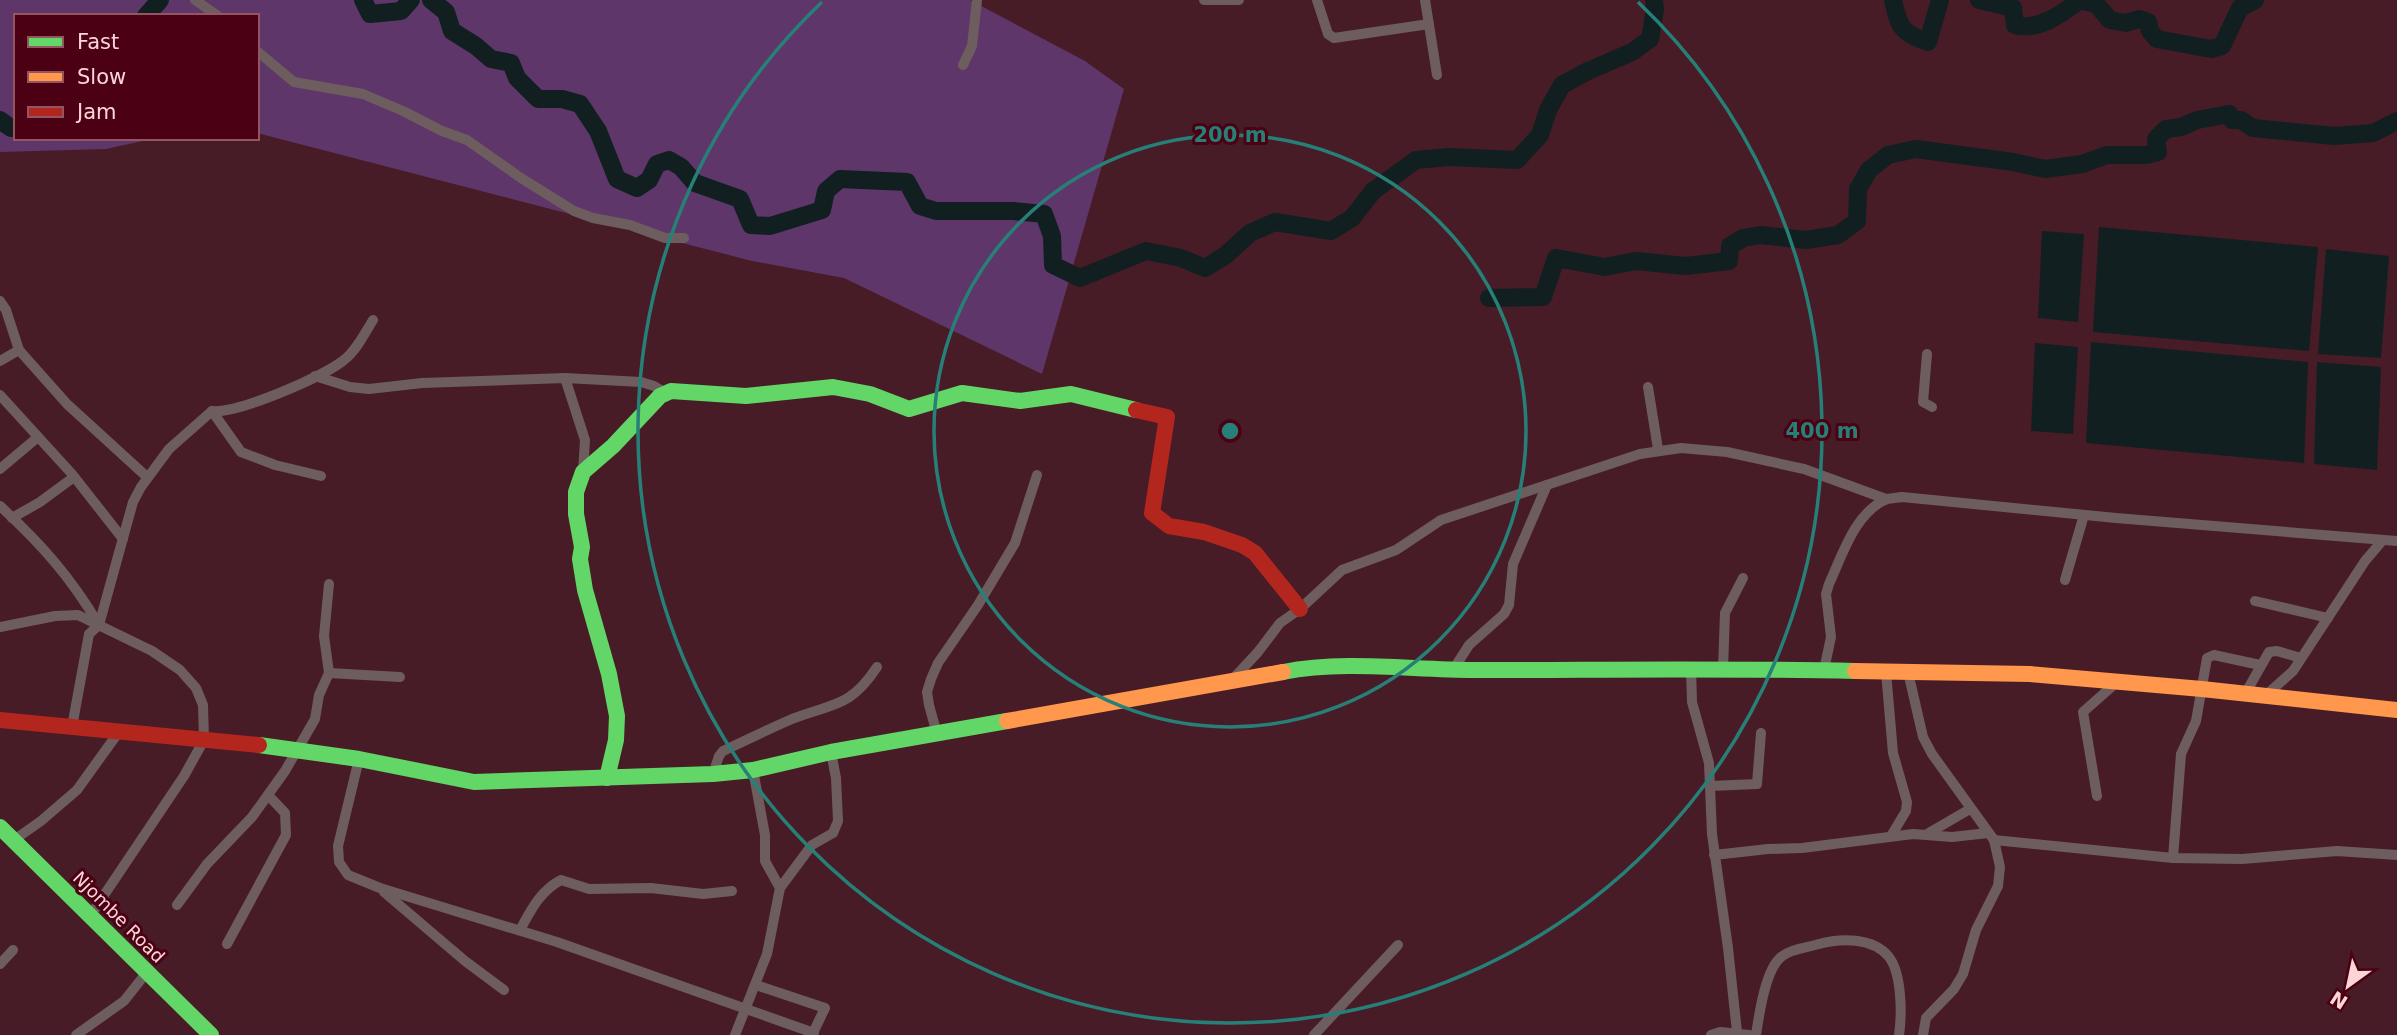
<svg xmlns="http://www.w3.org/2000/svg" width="2397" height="1035" font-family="'DejaVu Sans',sans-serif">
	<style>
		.green { fill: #5e3669 }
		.water { fill: #111f20 }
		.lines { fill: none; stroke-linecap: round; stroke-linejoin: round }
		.river { stroke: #111f20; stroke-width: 18 }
		.street { stroke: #6e5d5f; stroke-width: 10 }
		.fast { stroke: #63d668; stroke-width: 16 }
		.slow { stroke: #ff974d; stroke-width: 16 }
		.jam { stroke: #b3261e; stroke-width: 16 }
		.ring { fill: none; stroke: #278078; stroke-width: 3.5 }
		.labels { text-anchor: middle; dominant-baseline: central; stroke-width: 6; stroke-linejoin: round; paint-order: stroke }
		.street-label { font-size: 18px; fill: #fcd5d7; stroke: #4c0013 }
		.centre { fill: #278078; stroke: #4c0013; stroke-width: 3.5 }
		.ring-label { font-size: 21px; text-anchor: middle; font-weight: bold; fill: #278078; stroke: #4c0013; stroke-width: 6; stroke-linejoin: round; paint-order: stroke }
	</style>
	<rect width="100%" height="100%" fill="#471c26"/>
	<polygon class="green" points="0,0 970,0 1085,61 1124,89 1042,374 844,278 752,261 257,133 257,16 16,16 16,138 156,138 106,149 0,152"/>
	<g class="water">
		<polygon points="2099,227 2318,247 2309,351 2093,332"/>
		<polygon points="2042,231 2084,234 2078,322 2038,318"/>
		<polygon points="2326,249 2389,256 2381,358 2318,354"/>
		<polygon points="2091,342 2308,362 2304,463 2086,443"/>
		<polygon points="2035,343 2078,347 2073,434 2031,431"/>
		<polygon points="2317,362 2381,367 2377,470 2314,464"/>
	</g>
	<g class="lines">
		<g class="river">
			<polyline points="363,0 370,14 401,11 411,0"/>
			<polyline points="431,0 446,12 452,31 476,46 491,59 511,63 517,78 538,99 562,99 580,104 598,131 617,179 637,188 649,180 657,164 669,160 681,167 695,183 740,199 751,225 770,226 822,210 826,191 840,179 907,182 920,206 936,211 1013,211 1044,214 1052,236 1053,265 1080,278 1146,251 1181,258 1205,268 1226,255 1250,233 1275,222 1331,231 1352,218 1373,191 1416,160 1449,157 1517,160 1540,135 1548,110 1562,85 1588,71 1632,52 1650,39 1655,9 1654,0"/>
			<path d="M1893,0C1899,27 1901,33 1928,42L1940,0"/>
			<path d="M1979,0L2013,8L2015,25C2038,31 2062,14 2080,0L2096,4L2110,20L2126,23L2139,19L2148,22L2150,31L2157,39L2211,49L2222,46L2240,8L2255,0"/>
			<polyline points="146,16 160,0"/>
			<polyline points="0,120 11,128 16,127"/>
			<polyline points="1489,298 1543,297 1556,258 1605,267 1636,261 1686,266 1729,261 1730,246 1743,238 1760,235 1806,240 1838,235 1857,221 1858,189 1869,170 1888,155 1916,149 2013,162 2045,169 2082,164 2107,155 2146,155 2158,152 2156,139 2166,129 2181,127 2197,120 2229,114 2232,120 2241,120 2253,128 2334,136 2373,133 2397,121"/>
		</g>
		<g class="street">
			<polyline points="195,0 218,16"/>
			<polyline points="1204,0 1239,0"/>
			<polyline points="1317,0 1328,34 1334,38 1429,24"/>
			<polyline points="1425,0 1437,75"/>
			<polyline points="257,51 294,82 363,94 403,111 442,131 467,140 521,178 574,211 593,218 630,225 665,238 684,238"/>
			<polyline points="963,65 972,46 977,0"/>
			<polyline points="0,301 6,310 19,350 67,404 147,477"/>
			<polyline points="1927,354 1923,402 1932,407"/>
			<polyline points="0,361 19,350"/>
			<polyline points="315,376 350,387 369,389 422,383 565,378 641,382 654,386 666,393"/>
			<polyline points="565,378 585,440 583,472"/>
			<polyline points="1648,387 1658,449"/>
			<polyline points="0,395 72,474 123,539"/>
			<polyline points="212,411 241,452 275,465 321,476"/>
			<polyline points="0,469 38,437"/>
			<path d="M0,506C41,544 70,576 99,625L89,634L72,727"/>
			<polyline points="12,518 40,502 74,477"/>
			<polyline points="2065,580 2084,515"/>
			<polyline points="2255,601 2328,618"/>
			<path d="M99,625L133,502L141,487L169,449L212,411C237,414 323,377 344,360C356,351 365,333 373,320"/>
			<polyline points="0,627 55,616 78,615 152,651 180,670 196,688 203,705 204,740 184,776 90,916"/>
			<polyline points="1691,669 1692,702 1709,763 1712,834 1728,948 1737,1032"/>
			<polyline points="1723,669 1725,613 1743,578"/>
			<polyline points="1453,670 1469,645 1504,614 1509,605 1513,564 1547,485"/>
			<path d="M1824,670L1831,637L1826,594L1829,584C1842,556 1855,513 1885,500C1890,498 1897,498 1902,497L2116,518L2397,541"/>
			<polyline points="1886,672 1893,753 1907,802 1906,811 1891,836"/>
			<polyline points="1908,672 1923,737 1932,754 1994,840 2000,867 1998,886 1976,930 1963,974 1954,989 1926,1018 1923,1035"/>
			<polyline points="329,673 400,677"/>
			<polyline points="1232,680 1258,652 1280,623 1300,609 1342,570 1396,550 1441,520 1640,454 1681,448 1727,452 1804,469 1886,499"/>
			<polyline points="2245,694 2269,652 2277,651 2301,658"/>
			<polyline points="2265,696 2293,671 2365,561 2382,541"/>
			<polyline points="937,734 929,705 927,692 931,679 938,663 978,605 1015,543 1037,475"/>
			<polyline points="359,759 338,846 339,862 348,875 380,888 557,942 814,1033"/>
			<polyline points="753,770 765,835 765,861 780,888"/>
			<path d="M713,774L719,756L723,751C746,740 769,729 792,719C833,703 850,708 877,667"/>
			<polyline points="1710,786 1757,784 1761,733"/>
			<polyline points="2097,796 2083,712 2117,682"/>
			<polyline points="1927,834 1970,809"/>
			<polyline points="14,840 41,821 77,790 118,733"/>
			<polyline points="1994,840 2173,858 2242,859 2337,851 2397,855"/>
			<polyline points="1714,855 1768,849 1802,848 1913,834 1952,837 1988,833"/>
			<polyline points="2173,858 2181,754 2196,721 2207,658 2214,655 2260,665"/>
			<polyline points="384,892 465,961 504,990"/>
			<polyline points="177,905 207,864 252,817 285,771 315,719 319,695 329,673 324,636 329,584"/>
			<path d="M520,930C531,910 540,891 561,880L589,889L651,888L703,894L732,891"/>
			<polyline points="227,944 286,835 285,813 268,795"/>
			<polyline points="0,964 13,950"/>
			<polyline points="756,985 825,1008 812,1035"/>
			<polyline points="76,1035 124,1001 147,972"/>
			<polyline points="735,1035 767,954 780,888 812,845 833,833 838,821 836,778 831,752"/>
			<polyline points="1314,1035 1398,945"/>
			<polyline points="1711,1035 1720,1032 1749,1035"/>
			<path d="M1756,1035C1759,1015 1765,973 1779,959C1788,949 1806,948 1819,944C1840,938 1873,937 1889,957C1902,974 1902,1015 1899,1035"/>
		</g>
		<g class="fast">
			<path d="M1283,672C1346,660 1410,670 1474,670C1601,670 1728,668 1855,671"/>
			<polyline points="259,745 359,759 474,782 713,774 753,770 831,752 1007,721"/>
			<polyline points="607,778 616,740 617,716 609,674 585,590 580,559 582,547 576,514 576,492 583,472 613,446 660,396 671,391 746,396 833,387 870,394 909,409 962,393 1020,401 1071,394 1136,410"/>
			<polyline points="0,827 211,1035"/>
		</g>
		<g class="slow">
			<polyline points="1855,671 2030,674 2202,689 2397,710"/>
			<polyline points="1007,721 1283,672"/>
		</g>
		<g class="jam">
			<polyline points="1136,410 1167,417 1152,513 1169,526 1204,532 1242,545 1255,553 1300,609"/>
			<polyline points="0,720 259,745"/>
		</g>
	</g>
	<g class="ring">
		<circle cx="1230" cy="431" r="296"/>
		<path d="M1638 2A592 592 0 1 1 822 2"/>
	</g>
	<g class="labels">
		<g class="street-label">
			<text transform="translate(119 917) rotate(45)">Njombe Road</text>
		</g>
	</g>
	<circle cx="1230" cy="431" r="10" class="centre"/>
	<g class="ring-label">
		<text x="1230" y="142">200 m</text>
		<text x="1822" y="438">400 m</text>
	</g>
	<rect x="14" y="14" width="245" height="126" fill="#4c0013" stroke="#925561" stroke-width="2"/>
	<rect x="28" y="37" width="35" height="10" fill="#63d668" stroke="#925561" stroke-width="2"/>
	<text x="77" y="49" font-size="21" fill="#fcd5d7">Fast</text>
	<rect x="28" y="72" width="35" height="10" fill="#ff974d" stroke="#925561" stroke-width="2"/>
	<text x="77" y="84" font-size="21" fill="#fcd5d7">Slow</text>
	<rect x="28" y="107" width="35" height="10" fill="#b3261e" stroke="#925561" stroke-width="2"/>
	<text x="77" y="119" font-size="21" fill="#fcd5d7">Jam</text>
	<g transform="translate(2348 986) rotate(213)" stroke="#4c0013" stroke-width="5" paint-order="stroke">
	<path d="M0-5L12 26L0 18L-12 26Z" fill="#fcd5d7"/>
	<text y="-10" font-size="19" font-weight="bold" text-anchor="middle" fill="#fcd5d7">N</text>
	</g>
</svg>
